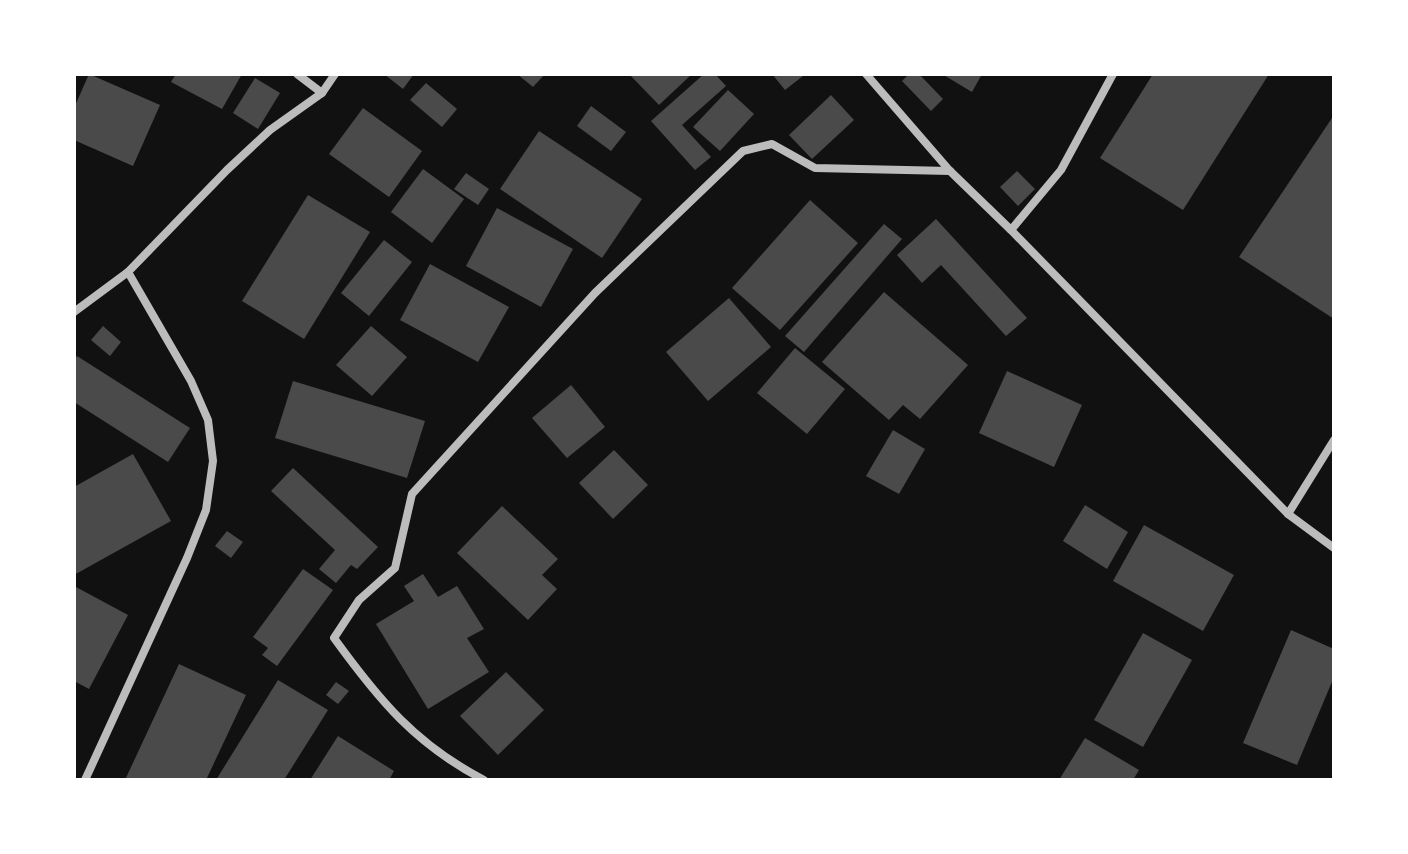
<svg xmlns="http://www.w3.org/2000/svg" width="1408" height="854" font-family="'PT Sans Narrow',sans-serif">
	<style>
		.building { fill: #4a4a4a }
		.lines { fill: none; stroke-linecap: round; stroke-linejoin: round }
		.minor { stroke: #bcbcbc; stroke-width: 8 }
	</style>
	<rect width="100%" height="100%" fill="#111"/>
	<g class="building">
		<polygon points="89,74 160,105 133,166 74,140 74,108"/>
		<polygon points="176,74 242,74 222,109 171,82"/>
		<polygon points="384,74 414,74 403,89"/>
		<polygon points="517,74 545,74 533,87"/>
		<polygon points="629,74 692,74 659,105"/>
		<polygon points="704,74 715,74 726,86 682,125 711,157 695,170 651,121"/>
		<polygon points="772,74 801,74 803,76 785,90"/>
		<polygon points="909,74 919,74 943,99 931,111 902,81"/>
		<polygon points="942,74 982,74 972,92"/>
		<polygon points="1153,74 1269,74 1183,210 1100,158"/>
		<polygon points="255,78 280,93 258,129 233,113"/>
		<polygon points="426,83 457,109 442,127 410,100"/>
		<polygon points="728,90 754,114 720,151 693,127"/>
		<polygon points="831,95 854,120 812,159 789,135"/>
		<polygon points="591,106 626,132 611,151 577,126"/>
		<polygon points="363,108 422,151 389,197 329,154"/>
		<polygon points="1334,115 1334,319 1239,257"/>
		<polygon points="539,131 642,199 602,258 500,189"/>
		<polygon points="423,169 464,199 432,243 391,212"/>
		<polygon points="1017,171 1035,189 1018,206 1000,187"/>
		<polygon points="466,173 489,189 478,205 454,189"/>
		<polygon points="308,195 370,232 304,339 242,301"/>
		<polygon points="810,200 858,243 780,330 732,288"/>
		<polygon points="497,208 573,249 541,307 466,266"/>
		<polygon points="936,219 1027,318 1006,336 941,265 922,283 897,255"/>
		<polygon points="884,224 902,239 804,352 785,336"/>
		<polygon points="384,240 412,262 369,316 341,293"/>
		<polygon points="430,264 509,307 478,362 400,320"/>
		<polygon points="884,292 968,365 920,419 903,405 889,420 822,362"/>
		<polygon points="729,298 771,347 708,401 666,352"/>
		<polygon points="103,326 121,342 110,356 91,340"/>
		<polygon points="371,326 407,357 372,396 336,365"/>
		<polygon points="795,348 845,389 807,434 757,393"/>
		<polygon points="77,356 190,428 168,462 74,402 74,361"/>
		<polygon points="1007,371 1082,405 1054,467 979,433"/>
		<polygon points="293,381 425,421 407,478 275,438"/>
		<polygon points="571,385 605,427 567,458 532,418"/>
		<polygon points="893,430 925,449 899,494 866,476"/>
		<polygon points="614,450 648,485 613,519 579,483"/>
		<polygon points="133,454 171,521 74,575 74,487"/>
		<polygon points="293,468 378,547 357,569 351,565 336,583 319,569 335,550 271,491"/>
		<polygon points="1085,505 1128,532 1107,569 1063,541"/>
		<polygon points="502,506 558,559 542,575 557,589 528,620 457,553"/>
		<polygon points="1144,525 1234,575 1203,631 1113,581"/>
		<polygon points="227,531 243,542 231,558 215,546"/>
		<polygon points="303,569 333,590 277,666 262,655 268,648 253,637"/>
		<polygon points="423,574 438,597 457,586 484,629 467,638 489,672 428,709 376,624 414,601 404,586"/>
		<polygon points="76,587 128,615 89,689 74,681 74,591"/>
		<polygon points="1291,630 1334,649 1334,677 1297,765 1243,743"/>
		<polygon points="1143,633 1192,660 1143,747 1094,720"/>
		<polygon points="179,664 246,695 206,780 125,780"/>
		<polygon points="506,672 544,710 498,755 460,716"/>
		<polygon points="278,680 328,710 284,780 216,780"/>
		<polygon points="336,682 349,691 338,704 326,695"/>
		<polygon points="338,736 394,771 389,780 310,780"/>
		<polygon points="1085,738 1139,770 1133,780 1059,780"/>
	</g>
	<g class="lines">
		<g class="minor">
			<polyline points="297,74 322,93"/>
			<polyline points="866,74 950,171 1011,230 1288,514 1334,548"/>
			<polyline points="1011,230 1061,170 1113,74"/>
			<polyline points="74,312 128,272 227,170 270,130 322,93 335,74"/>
			<polyline points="1288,514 1334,440"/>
			<polyline points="85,780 187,558 206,510 213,461 208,420 191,381 128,272"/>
			<path d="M484,780C415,744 379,700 334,638L359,600L395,568L412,494L595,293L743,151L772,144L815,168L950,171"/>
		</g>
	</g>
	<rect width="1408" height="854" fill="none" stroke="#ffffff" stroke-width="152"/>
</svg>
